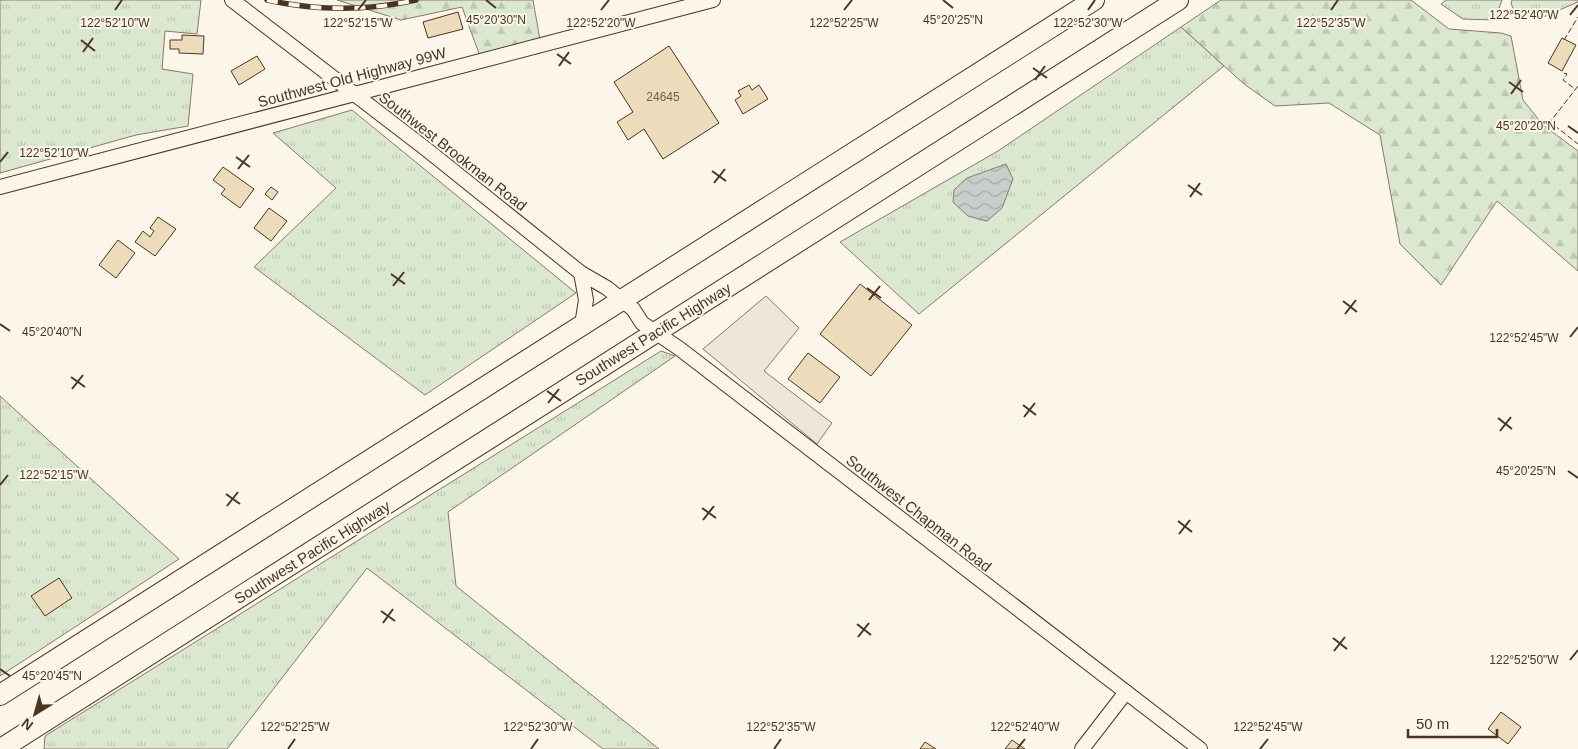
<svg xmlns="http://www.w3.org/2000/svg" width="1578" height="749" font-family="Helvetica,sans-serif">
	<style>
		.grass { fill: url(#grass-tufts); stroke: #887966 }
		.forest { fill: url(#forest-firs); stroke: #887966 }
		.parking { fill: #ede7d9; stroke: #887966 }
		.water { fill: url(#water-waves); stroke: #887966 }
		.building { fill: #ecdcbc; stroke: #4a3520 }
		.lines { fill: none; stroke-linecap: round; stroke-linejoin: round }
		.minor-casing { stroke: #4a3520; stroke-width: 16 }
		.highway-casing { stroke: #4a3520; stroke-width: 22 }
		.minor { stroke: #fbf6e9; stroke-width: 14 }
		.highway { stroke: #fbf6e9; stroke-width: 20 }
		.rail-casing { stroke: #4a3520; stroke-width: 5.5 }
		.rail { stroke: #fbf6e9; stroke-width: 4; stroke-dasharray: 11; stroke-linecap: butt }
		.fence { stroke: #4a3520; stroke-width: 1; stroke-dasharray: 6 2.5; stroke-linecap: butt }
		.ticks { fill: none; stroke: #4a3520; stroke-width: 2 }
		.labels { text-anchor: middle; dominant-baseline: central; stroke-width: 4; stroke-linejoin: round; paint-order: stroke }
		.number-label { font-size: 12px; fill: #725f47 }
		.street-label { font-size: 15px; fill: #4a3520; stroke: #fbf6e9 }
		.ticks-label { font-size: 12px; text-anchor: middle; fill: #4a3520; stroke: #fbf6e9; stroke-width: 4; stroke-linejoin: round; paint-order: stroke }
	</style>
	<defs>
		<pattern id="grass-tufts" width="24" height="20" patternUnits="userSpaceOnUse" patternTransform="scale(1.25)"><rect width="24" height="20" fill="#dce7d0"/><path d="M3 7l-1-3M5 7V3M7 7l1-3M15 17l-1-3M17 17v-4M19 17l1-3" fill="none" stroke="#bec7b2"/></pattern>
		<pattern id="forest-firs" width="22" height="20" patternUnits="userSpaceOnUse" patternTransform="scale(1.25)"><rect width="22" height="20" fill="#dce7d0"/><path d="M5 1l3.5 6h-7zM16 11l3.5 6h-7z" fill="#bec7b2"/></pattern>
		<pattern id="water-waves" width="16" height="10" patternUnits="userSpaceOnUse" patternTransform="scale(1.25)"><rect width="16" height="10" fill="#c9cecd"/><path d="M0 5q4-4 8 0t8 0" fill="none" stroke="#a5a8a6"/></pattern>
	</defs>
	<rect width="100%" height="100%" fill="#fbf6e9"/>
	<g class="grass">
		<polygon points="0,0 201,0 197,34 165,31 162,69 193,74 188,126 136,135 0,173"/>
		<polygon points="1446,0 1502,0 1495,20 1463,19 1441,4"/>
		<polygon points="1512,0 1578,0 1578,2 1541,18 1516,17 1511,3"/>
		<polygon points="1181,27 1224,66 919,314 840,242 998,151"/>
		<polygon points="352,110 576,293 425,395 254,267 336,188 273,133"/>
		<polygon points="661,351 675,356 448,512 456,586 659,749 603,749 367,568 227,749 44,749 45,736"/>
		<polygon points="0,396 179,559 0,676"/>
	</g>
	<g class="forest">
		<polygon points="337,0 533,0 540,40 480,56 462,7 401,20"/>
		<polygon points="1221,0 1411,0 1449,29 1501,33 1511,36 1523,100 1543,125 1578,151 1578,271 1497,201 1441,285 1400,244 1380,135 1329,103 1275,106 1244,84 1181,27"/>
	</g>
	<polygon class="parking" points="766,296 799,328 764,371 832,423 817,444 703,349"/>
	<polygon class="water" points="1006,164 1013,179 1002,208 987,221 968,216 953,202 954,190 967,178"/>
	<g class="building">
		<polygon points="458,12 463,29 428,38 423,22"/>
		<polygon points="182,35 204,36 203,54 179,53 179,49 170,49 170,40 182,40"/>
		<polygon points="1562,38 1576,45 1562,71 1548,63"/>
		<polygon points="669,46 719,123 663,159 644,129 628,140 617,122 633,112 614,82"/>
		<polygon points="257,56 265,69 239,85 231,71"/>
		<polygon points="749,85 752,90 759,85 768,99 743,114 735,100 741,96 738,91"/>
		<polygon points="223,167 254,189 240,208 221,194 225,189 213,180"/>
		<polygon points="271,187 278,192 272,200 265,194"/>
		<polygon points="269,208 287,221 271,241 254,228"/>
		<polygon points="158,217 176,229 155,256 135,242 143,231 150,237 154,231 150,228"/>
		<polygon points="118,240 135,253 116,278 99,265"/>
		<polygon points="860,284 912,325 871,376 820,334"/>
		<polygon points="808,353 840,377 820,403 788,379"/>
		<polygon points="59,578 72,598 45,616 31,596"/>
		<polygon points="1501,712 1521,727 1508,744 1488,729"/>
		<polygon points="1012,740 1025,749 1005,749"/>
		<polygon points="925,742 936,749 920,749"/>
	</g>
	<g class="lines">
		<g class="minor-casing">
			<g id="minor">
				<polyline points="232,0 426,149 581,273 607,288 633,309 642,323 680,349 1200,749"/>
				<polyline points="0,187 713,0"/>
				<polyline points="581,273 586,300 582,325"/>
				<polyline points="1082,749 1126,692"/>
			</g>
		</g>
		<g class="highway-casing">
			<g id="highway">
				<polyline points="0,695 1094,0"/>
				<polyline points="1,749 1178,0"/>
			</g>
		</g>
		<use href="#minor" class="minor"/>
		<use href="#highway" class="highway"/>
		<g class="rail-casing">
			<path id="rail" d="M267,0C317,11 367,11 416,0"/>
		</g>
		<use href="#rail" class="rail"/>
		<g class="fence">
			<polyline points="1564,40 1578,17"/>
			<polyline points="1564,73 1567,74 1563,80 1575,89"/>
			<polyline points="1578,86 1550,122 1578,144"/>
		</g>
	</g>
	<path class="ticks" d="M486,0L496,8M943,0L953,8M115,10L122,0M358,10L366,0M601,10L609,0M844,10L852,0M1088,10L1095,0M1331,10L1338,0M1570,15L1578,5M81,40L95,51M83,52L93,38M557,54L571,64M559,66L569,52M1033,68L1047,78M1035,80L1045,66M1509,82L1523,92M1511,94L1521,80M1568,126L1578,133M236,157L250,167M0,162L8,152M238,169L249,155M712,171L726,181M714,183L725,169M1188,185L1202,195M1190,197L1200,183M391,274L405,284M393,286L404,272M867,288L881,298M869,300L880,286M1343,301L1357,312M1345,314L1356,300M0,324L10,331M1570,337L1578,327M71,377L85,387M72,389L83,375M547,391L561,401M548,403L559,389M1023,405L1036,415M1024,417L1035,403M1498,418L1512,429M1500,431L1511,417M1568,471L1578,478M0,485L8,475M226,494L240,504M227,506L238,492M702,508L716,518M703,520L714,506M1178,521L1192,532M1179,534L1190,520M381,611L395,621M383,623L393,609M857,624L871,635M858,637L869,623M1333,638L1347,649M1334,651L1345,637M1570,660L1578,650M0,669L10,676M288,749L295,739M531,749L538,739M774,749L781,739M1017,749L1025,739M1260,749L1268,739"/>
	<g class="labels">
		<g class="number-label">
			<text x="663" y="97">24645</text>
		</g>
		<g class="street-label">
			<text transform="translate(352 77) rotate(-15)">Southwest Old Highway 99W</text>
			<text transform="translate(453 151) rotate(38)">Southwest Brookman Road</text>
			<text transform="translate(653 334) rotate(-32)">Southwest Pacific Highway</text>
			<text transform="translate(919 513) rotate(38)">Southwest Chapman Road</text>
			<text transform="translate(312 552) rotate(-32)">Southwest Pacific Highway</text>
		</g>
	</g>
	<g class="ticks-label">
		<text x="1524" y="19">122°52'40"W</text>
		<text x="496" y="24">45°20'30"N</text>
		<text x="953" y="24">45°20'25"N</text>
		<text x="115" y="27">122°52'10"W</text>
		<text x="358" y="27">122°52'15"W</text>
		<text x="601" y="27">122°52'20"W</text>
		<text x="844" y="27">122°52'25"W</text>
		<text x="1088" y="27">122°52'30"W</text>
		<text x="1331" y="27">122°52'35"W</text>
		<text x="1526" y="130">45°20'20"N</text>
		<text x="54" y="157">122°52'10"W</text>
		<text x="52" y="336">45°20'40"N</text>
		<text x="1524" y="342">122°52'45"W</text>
		<text x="1526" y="475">45°20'25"N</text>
		<text x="54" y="479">122°52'15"W</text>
		<text x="1524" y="664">122°52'50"W</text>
		<text x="52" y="680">45°20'45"N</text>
		<text x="295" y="731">122°52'25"W</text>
		<text x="538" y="731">122°52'30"W</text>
		<text x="781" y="731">122°52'35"W</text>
		<text x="1025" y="731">122°52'40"W</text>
		<text x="1268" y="731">122°52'45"W</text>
	</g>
	<g transform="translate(35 714) rotate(217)" stroke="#fbf6e9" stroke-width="4" paint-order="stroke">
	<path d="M0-4L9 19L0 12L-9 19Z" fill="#4a3520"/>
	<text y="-8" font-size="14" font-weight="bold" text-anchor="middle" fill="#4a3520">N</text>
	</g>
	<path d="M1408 729v8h89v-8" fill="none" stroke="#4a3520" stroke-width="2.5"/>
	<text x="1416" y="729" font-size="15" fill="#4a3520" stroke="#fbf6e9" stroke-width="4" paint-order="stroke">50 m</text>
</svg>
